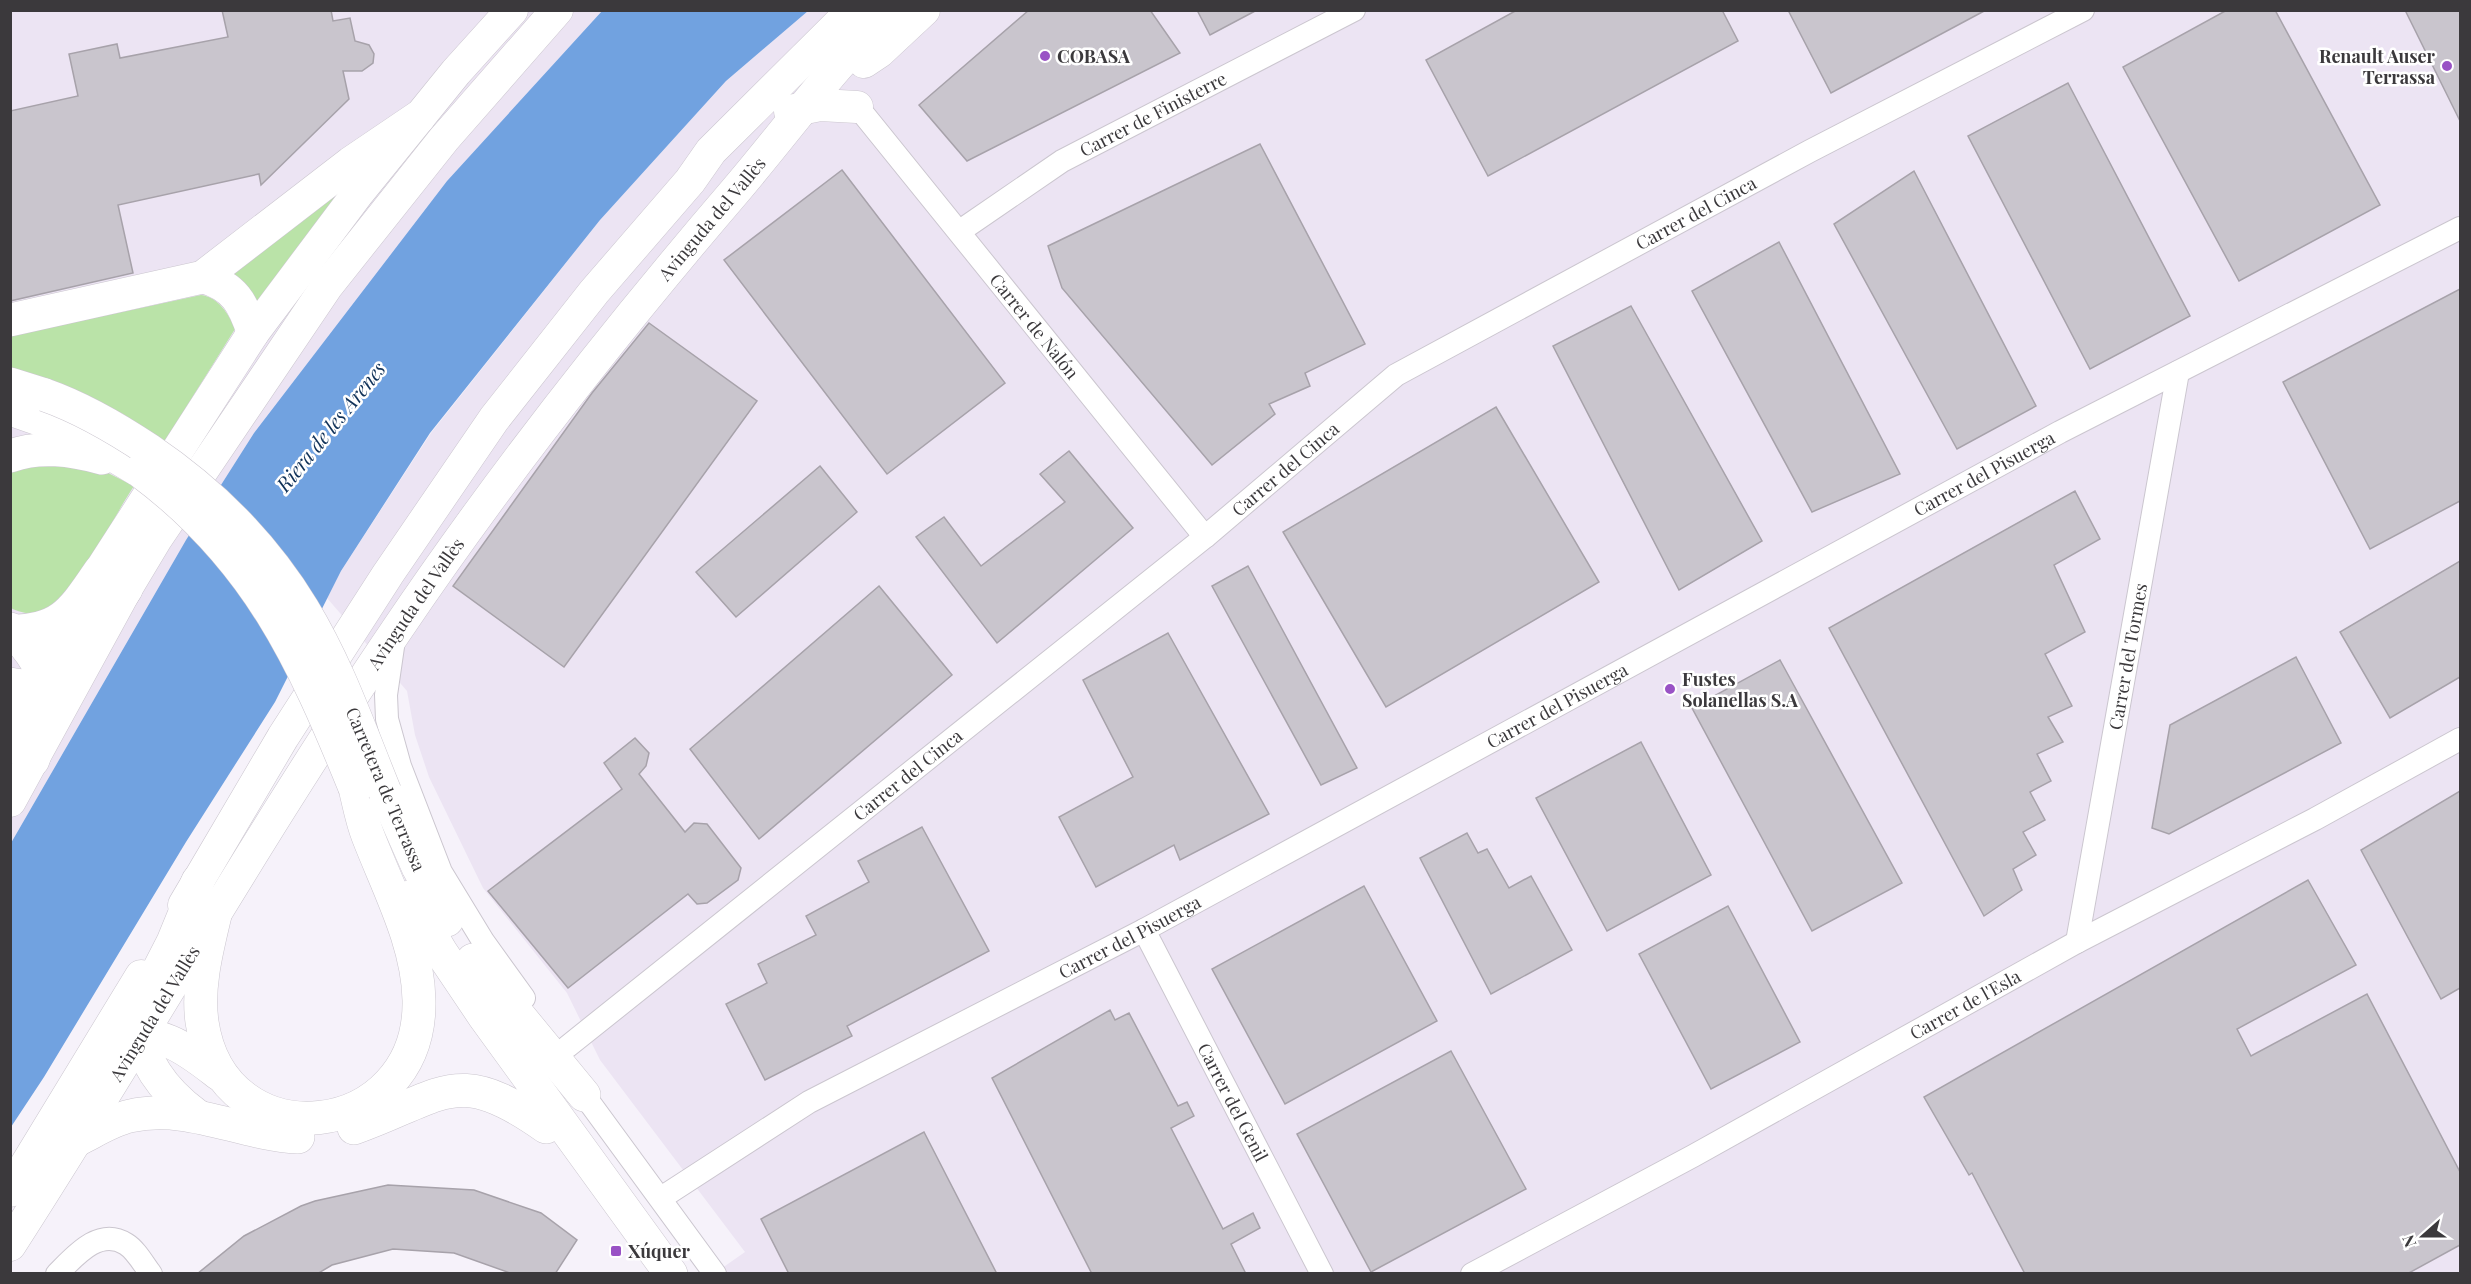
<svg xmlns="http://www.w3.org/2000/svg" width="2471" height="1284" font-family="'Playfair Display',serif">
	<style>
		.built { fill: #ece4f3 }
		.green { fill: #bae3a8 }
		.water { fill: #71a2e0 }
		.building { fill: #c9c5cd; stroke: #a7a2aa; stroke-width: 1.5 }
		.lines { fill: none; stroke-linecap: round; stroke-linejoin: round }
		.street-casing { stroke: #cbc6cf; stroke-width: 24 }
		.secondary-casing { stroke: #cbc6cf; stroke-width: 33 }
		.primary-casing { stroke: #cbc6cf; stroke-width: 34 }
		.street { stroke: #fff; stroke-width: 22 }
		.secondary { stroke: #fff; stroke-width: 32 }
		.primary { stroke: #fff; stroke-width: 33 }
		.primary-bridge-casing { stroke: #cbc6cf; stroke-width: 34; stroke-linecap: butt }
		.primary-bridge { stroke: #fff; stroke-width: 33 }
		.poi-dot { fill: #9952c5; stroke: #fff; stroke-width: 2 }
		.labels { text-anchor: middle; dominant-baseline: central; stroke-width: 5; stroke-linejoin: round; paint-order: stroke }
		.poi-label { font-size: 18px; font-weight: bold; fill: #3b393c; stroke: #fff; text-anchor: start }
		.street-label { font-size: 18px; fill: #3b393c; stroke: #fff }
		.water-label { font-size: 20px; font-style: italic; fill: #103259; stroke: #fff }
	</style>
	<rect width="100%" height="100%" fill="#f6f2fa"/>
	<g class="built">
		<polygon points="11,11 602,11 447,181 254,433 186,540 11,843"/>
		<polygon points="808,11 2460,11 2460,1273 715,1273 745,1252 600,1060 567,993 483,888 429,777 415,735 407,691 327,598 341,571 431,433 600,220 726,81"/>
	</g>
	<g class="green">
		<polygon points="345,184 254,311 224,277"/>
		<path d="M201,295C218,297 229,314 235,329L165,441L123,414L81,392L11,368L10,336Z"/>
		<path d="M33,464L104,471L134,486C116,512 74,597 51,610C40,616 21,614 11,608V471Z"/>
	</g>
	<polygon class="water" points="602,11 808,11 726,81 600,220 430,433 341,571 275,702 186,842 44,1077 11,1127 11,843 186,540 254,433 447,181"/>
	<g class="building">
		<polygon points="222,10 331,10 333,21 350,18 355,41 369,45 374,54 373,63 362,71 343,71 349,99 261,185 259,174 118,205 133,273 10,301 10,111 78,96 69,54 117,44 120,58 228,37"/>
		<polygon points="1029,10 1150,10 1180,53 967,161 919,105"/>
		<polygon points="1197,10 1257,10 1210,35"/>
		<polygon points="1517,10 1722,10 1738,41 1488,176 1426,60"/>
		<polygon points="1788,10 1986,10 1831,93"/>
		<polygon points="2227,10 2275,10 2380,205 2239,281 2123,67"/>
		<polygon points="2405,10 2460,10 2460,121"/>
		<polygon points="2068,83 2190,316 2090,369 1968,136"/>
		<polygon points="1260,144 1365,344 1305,373 1310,386 1269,404 1275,414 1212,465 1062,288 1048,246"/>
		<polygon points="842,170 1005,383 887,474 724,260"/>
		<polygon points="1914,171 2036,406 1957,449 1834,224"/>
		<polygon points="1779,242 1900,474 1812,512 1692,291"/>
		<polygon points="2460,289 2460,501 2370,549 2283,382"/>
		<polygon points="1631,306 1762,541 1679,590 1553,346"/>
		<polygon points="649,323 757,401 564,667 453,586 592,393"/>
		<polygon points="1496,407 1599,582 1386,707 1283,532"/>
		<polygon points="1069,451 1133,528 997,643 916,537 944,517 981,566 1065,502 1040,474"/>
		<polygon points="820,466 857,512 736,617 696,572"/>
		<polygon points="2075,491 2100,539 2054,565 2085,632 2045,654 2072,706 2048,717 2063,742 2037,754 2051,781 2030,792 2045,820 2023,832 2036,855 2013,869 2022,890 1984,916 1829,628"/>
		<polygon points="2460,561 2460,677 2390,718 2340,632"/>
		<polygon points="1248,566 1357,768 1321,785 1212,586"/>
		<polygon points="879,586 952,675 759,839 690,749"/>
		<polygon points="1168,633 1269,814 1180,860 1174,845 1096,887 1059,817 1133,777 1083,680"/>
		<polygon points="2296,657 2341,743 2169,834 2152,828 2170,725"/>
		<polygon points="1780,660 1902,883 1812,931 1692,708"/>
		<polygon points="635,738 649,753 646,766 639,774 685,832 694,823 707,824 741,868 738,880 707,903 697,904 688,894 568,988 488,891 622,789 604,763"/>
		<polygon points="1641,742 1711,875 1607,931 1536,798"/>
		<polygon points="2460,791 2460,988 2441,999 2361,850"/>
		<polygon points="922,827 989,951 847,1026 852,1036 765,1080 726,1004 767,983 758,964 816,935 806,916 869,882 858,861"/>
		<polygon points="1467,833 1478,853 1487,849 1509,888 1531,876 1572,950 1491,994 1420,858"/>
		<polygon points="2308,880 2356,965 2237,1029 2251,1056 2367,994 2460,1172 2460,1245 2407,1274 2025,1274 1972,1173 1969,1175 1924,1097"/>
		<polygon points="1364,886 1437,1021 1285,1104 1212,969"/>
		<polygon points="1728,906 1800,1042 1711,1089 1639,954"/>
		<polygon points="1110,1010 1115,1020 1129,1013 1178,1106 1187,1102 1194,1116 1171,1128 1223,1229 1253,1213 1260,1228 1231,1244 1246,1274 1092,1274 992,1078"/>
		<polygon points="1451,1051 1526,1189 1371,1272 1297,1134"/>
		<polygon points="924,1132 997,1274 789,1274 761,1219"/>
		<polygon points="388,1185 474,1190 541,1213 577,1240 555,1274 513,1274 454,1253 393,1249 332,1265 317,1274 197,1274 244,1236 301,1206 315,1201"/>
	</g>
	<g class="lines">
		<g class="street-casing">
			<g id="street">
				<path id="s1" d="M865,116L1205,537"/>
				<path id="s2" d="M960,231L1062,161L1354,10"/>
				<polyline points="394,640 386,695 387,719 400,766 441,872 483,941 524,998"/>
				<path id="s3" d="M1144,930L1322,1274"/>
				<path id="s4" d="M2077,942L2178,372"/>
				<path id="s5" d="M567,1047L1205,537L1396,375L1810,151L2083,10"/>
				<polyline points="579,1082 584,1095 715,1274"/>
				<path id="s6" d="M661,1198L809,1102L1144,930L2060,432L2460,228"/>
				<path d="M57,1274C75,1256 99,1227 126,1244C136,1250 144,1265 151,1274"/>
				<path id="s7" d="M1472,1274L1693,1156L2077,942L2315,819L2460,739"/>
			</g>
		</g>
		<g class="secondary-casing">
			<g id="secondary">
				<polyline points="864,62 879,52 924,10"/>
				<polyline points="790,111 820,105 857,107"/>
				<path d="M203,277C235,287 243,303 253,333"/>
				<polyline points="10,748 27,707 100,571 253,333 358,193 456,72 512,10"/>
				<polyline points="10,801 126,589 156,539 327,286 444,139 557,10"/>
				<polyline points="184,905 283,737 388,574 494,419 594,292 690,181 711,151 853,10"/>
				<polyline points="10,1191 141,976"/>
				<path id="s8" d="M10,1245C141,1042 260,831 396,631C500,477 615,331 736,190C787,130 833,66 890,10"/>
			</g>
		</g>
		<g class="primary-casing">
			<g id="primary">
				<polyline points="10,320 203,277 351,163 419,117"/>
				<polyline points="10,384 45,395"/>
				<polyline points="10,409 73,431 140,471"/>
				<path d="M10,456C40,445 72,450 102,458"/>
				<path d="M10,629C57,676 51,701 33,760"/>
				<path d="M12,631C63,631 74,608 100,571"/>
				<path d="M10,684C32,689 53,682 71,669L126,589"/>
				<polyline points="385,792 418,867 447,920"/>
				<polyline points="409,897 441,952 484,1016 671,1274"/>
				<path d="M215,915C207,949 197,986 202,1022C223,1164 422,1142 419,1000C418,943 388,888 368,836C362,821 359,804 355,788"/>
				<polyline points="473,960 584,1095"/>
				<path d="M196,1115C161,1089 143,1061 134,1018L173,942L198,881"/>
				<path d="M53,1123C67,1107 81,1093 94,1077C102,1066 107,1052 119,1044C154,1021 193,1054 219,1074"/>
				<path d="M354,1128C444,1096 456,1063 546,1127"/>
				<path d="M79,1139C95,1131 112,1120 130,1116C188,1103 240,1134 298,1137"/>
			</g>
		</g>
		<use href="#street" class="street"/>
		<use href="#secondary" class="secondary"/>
		<use href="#primary" class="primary"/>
		<g class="primary-bridge-casing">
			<g id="primary-bridge">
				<path d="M45,395C82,408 116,428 149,450C211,492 264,545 303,609C338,666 360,731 385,792"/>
				<path d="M140,471C257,558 302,658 355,788"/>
			</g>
		</g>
		<use href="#primary-bridge" class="primary-bridge"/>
	</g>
	<g class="poi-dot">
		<circle cx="1045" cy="56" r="6"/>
		<circle cx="2447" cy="66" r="6"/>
		<circle cx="1670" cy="689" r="6"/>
		<rect x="610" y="1245" width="12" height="12" rx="3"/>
	</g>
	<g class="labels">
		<g class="poi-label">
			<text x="1057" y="56">COBASA</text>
			<text x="2435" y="56" text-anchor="end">Renault Auser<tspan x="2435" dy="21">Terrassa</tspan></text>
			<text x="1682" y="679">Fustes<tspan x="1682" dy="21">Solanellas S.A</tspan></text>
			<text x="628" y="1251">Xúquer</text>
		</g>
		<g class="street-label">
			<text stroke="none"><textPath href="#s2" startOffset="226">Carrer de Finisterre</textPath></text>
			<text stroke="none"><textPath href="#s5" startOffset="1408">Carrer del Cinca</textPath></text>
			<text stroke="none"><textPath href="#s8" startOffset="1245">Avinguda del Vallès</textPath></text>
			<text stroke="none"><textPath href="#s1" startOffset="270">Carrer de Nalón</textPath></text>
			<text stroke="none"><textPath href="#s5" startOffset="922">Carrer del Cinca</textPath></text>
			<text stroke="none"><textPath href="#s6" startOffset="1509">Carrer del Pisuerga</textPath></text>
			<text stroke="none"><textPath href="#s8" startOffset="759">Avinguda del Vallès</textPath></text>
			<text stroke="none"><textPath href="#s4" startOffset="290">Carrer del Tormes</textPath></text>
			<text stroke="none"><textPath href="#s6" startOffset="1023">Carrer del Pisuerga</textPath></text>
			<text stroke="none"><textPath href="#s5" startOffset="436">Carrer del Cinca</textPath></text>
			<text transform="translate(386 789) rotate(67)">Carretera de Terrassa</text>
			<text stroke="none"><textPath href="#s6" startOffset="537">Carrer del Pisuerga</textPath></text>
			<text stroke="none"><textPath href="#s7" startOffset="562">Carrer de l'Esla</textPath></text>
			<text stroke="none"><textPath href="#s8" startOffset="273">Avinguda del Vallès</textPath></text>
			<text stroke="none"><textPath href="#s3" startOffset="194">Carrer del Genil</textPath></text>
		</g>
		<g class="water-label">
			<text transform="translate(330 426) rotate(-51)">Riera de les Arenes</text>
		</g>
	</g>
	<rect width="2471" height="1284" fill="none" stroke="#3b393c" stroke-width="24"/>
	<g transform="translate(2423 1236) rotate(249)" stroke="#ffffff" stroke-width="4.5" paint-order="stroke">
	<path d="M0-4.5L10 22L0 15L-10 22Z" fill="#3b393c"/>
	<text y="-9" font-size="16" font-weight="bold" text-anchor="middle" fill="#3b393c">N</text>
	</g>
</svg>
